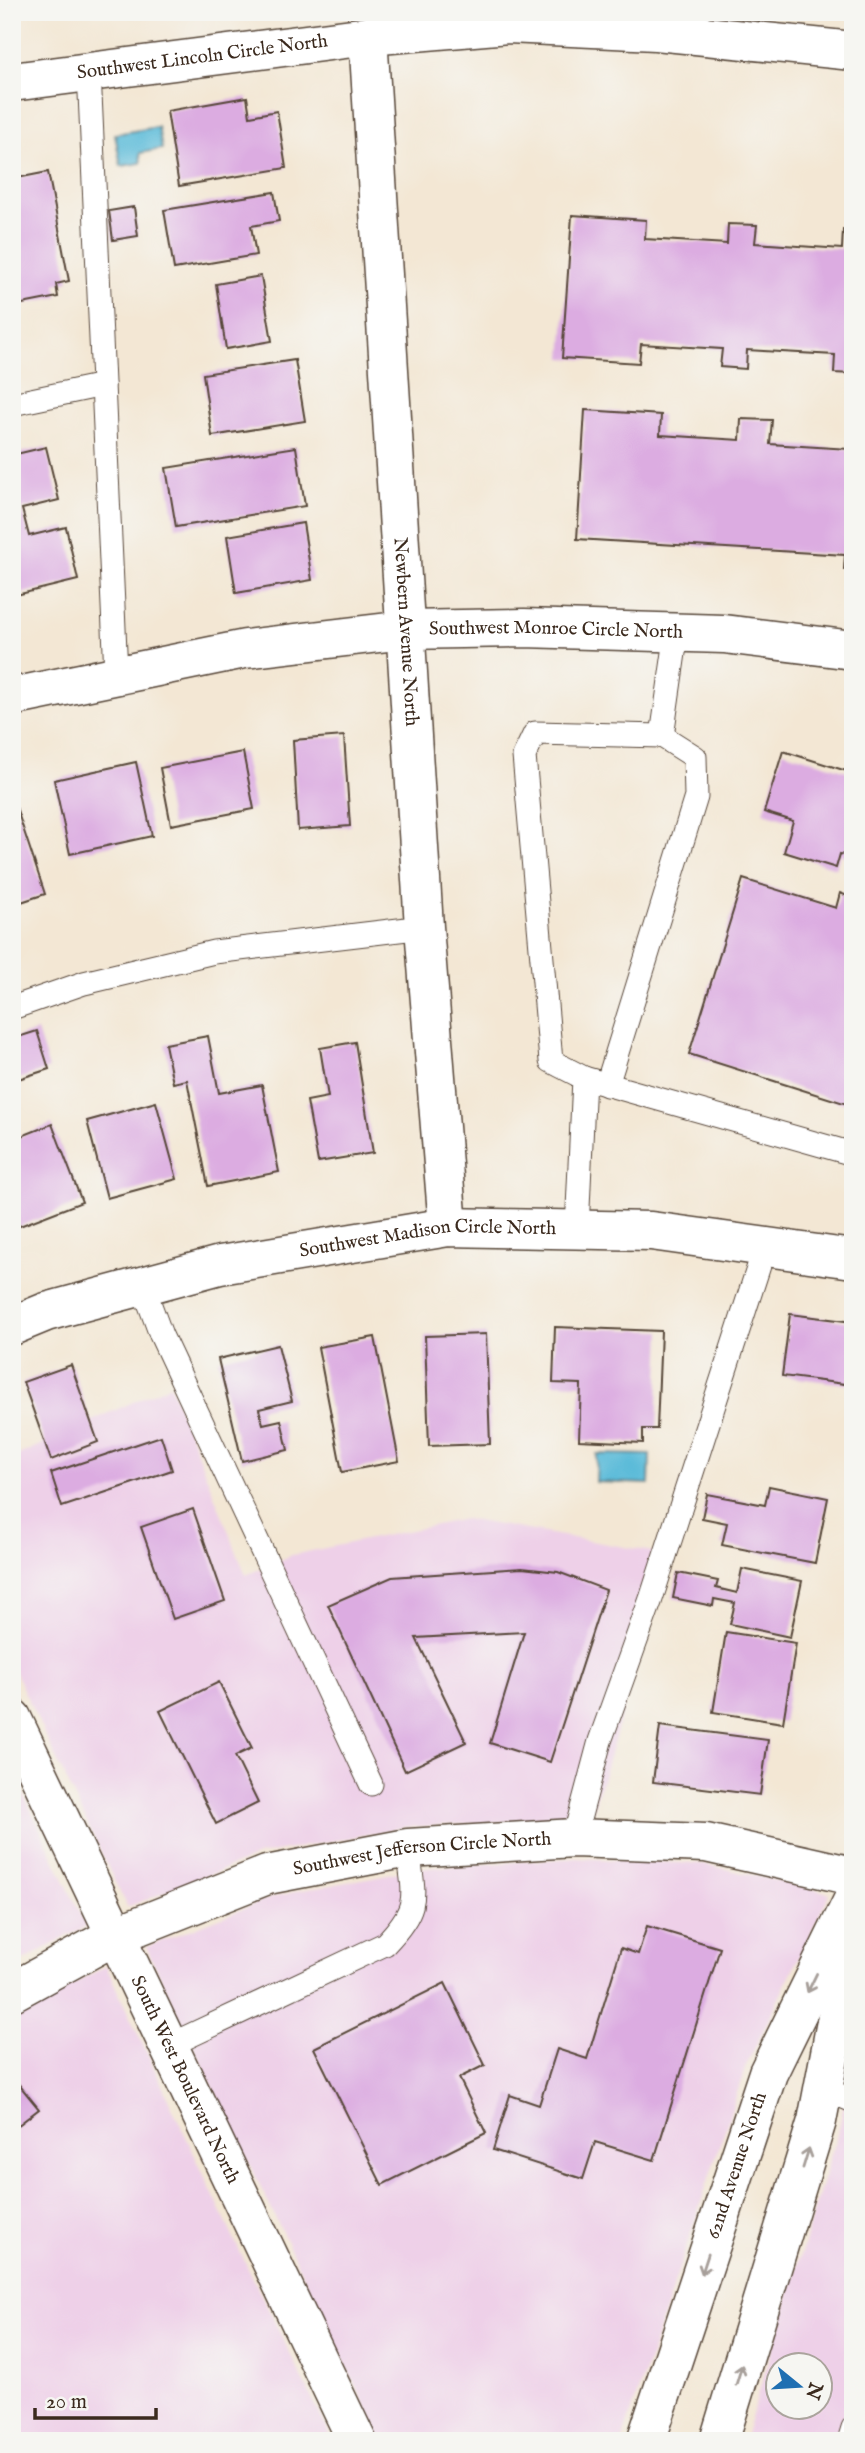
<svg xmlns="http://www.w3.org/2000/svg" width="865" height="2453" font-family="'IM FELL English',serif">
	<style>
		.built { fill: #eed0e8; fill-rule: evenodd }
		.water { fill: #5bbbd9; stroke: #4b727c; stroke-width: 2 }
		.building { fill: #dcace1 }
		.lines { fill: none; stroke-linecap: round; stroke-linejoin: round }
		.service-casing { stroke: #574639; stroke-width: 25 }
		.minor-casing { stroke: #574639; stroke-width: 41 }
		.tertiary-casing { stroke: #574639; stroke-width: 41 }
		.service { stroke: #fff; stroke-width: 23 }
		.minor { stroke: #fff; stroke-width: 38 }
		.tertiary { stroke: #fff; stroke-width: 38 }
		.oneway { stroke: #a79f9a }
		.labels { text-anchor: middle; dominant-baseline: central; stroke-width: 5; stroke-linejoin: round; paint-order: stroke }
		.street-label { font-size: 19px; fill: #3b2a1e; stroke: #f6f6f2 }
	</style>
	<rect width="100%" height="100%" fill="#f6f6f2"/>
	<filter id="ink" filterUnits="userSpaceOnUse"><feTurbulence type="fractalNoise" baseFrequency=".0143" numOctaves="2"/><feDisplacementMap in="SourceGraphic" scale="14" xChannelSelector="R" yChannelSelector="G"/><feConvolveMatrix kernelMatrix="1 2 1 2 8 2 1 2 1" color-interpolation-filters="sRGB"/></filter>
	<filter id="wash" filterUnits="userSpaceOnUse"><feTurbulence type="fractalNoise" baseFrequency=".00686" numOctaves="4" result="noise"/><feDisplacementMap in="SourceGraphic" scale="28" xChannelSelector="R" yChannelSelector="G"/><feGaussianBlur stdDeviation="1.57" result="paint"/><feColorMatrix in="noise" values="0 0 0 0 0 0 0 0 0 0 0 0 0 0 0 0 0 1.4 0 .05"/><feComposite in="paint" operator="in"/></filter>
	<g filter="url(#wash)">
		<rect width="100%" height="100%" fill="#f3e7d4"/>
		<g class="built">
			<polygon points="170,1385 246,1575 292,1555 465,1519 670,1555 591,1817 405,1827 260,1855 127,1907 12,1666 12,1458"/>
			<polygon points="12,1770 86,1926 12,1967"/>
			<polygon points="576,1858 704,1864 830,1893 746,2066 622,2441 382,2441 146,1947 276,1896 413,1869"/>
			<polygon points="106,1966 240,2252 333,2441 12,2441 12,2019"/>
			<path d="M853,2057V2441H744L839,2128ZM778,2366H820V2408H778Z"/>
		</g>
		<g class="water">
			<polygon points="158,127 162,149 140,153 141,163 121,166 115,134"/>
			<polygon points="597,1454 650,1455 649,1484 596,1482"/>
		</g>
		<g id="blocks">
			<g class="building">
				<polygon points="247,97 250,116 277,111 286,168 179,186 167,111"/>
				<polygon points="48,172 69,281 56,284 58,297 12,306 12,179"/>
				<polygon points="274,192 279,221 251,226 256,255 174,269 164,210"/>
				<polygon points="134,207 138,236 113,240 109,211"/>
				<polygon points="572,215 646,220 645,239 727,244 728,224 757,225 755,243 842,249 843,230 853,230 853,374 834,373 835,355 747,350 746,369 720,367 722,349 641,344 639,363 562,358"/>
				<polygon points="261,276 272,341 226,349 216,284"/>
				<polygon points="295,360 305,421 212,436 203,374"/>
				<polygon points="585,410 661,415 660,435 740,440 741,419 772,420 770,444 849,449 850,425 853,425 853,569 844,569 845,555 577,539"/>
				<polygon points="46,447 59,500 22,509 29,536 66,527 78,580 12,596 12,455"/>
				<polygon points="296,447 305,506 176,527 166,468"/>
				<polygon points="303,523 312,580 236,593 227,536"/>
				<polygon points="344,736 350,826 298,830 293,740"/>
				<polygon points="783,751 853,773 853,858 840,854 836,868 784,852 793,821 764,812"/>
				<polygon points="243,752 254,809 171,825 160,768"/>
				<polygon points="136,762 152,836 70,854 54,780"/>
				<polygon points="12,795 45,894 12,905"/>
				<polygon points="743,879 836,908 840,893 853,898 853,1106 689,1054"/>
				<polygon points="37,1031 49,1069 12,1081 12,1039"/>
				<polygon points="208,1036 219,1093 262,1085 279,1172 208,1186 187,1080 173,1083 165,1044"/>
				<polygon points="355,1042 373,1153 318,1162 307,1101 328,1097 320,1048"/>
				<polygon points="156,1102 177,1179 107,1198 87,1121"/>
				<polygon points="52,1124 82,1202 12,1229 12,1127 17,1138"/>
				<polygon points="790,1314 853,1322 853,1385 782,1376"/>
				<polygon points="555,1327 661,1331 657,1429 643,1429 643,1443 579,1440 581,1384 553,1383"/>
				<polygon points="486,1334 490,1444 429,1446 425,1336"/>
				<polygon points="375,1337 399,1461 342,1472 318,1347"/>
				<polygon points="278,1345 292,1401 259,1409 263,1424 281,1420 288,1450 242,1461 218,1359"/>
				<polygon points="71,1365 98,1442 51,1460 23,1382"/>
				<polygon points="161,1436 172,1470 62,1507 51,1473"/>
				<polygon points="769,1486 828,1498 815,1563 722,1545 727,1523 702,1518 707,1494 765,1505"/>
				<polygon points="193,1509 225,1601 173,1619 141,1527"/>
				<polygon points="522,1568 558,1572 606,1590 550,1762 490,1743 524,1632 416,1638 466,1742 405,1771 328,1605 392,1577"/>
				<polygon points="742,1569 802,1581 790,1637 730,1624 735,1603 714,1599 713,1606 673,1598 678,1573 718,1581 716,1588 737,1593"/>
				<polygon points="726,1632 796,1643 783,1723 713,1712"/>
				<polygon points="219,1682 252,1748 235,1756 258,1803 216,1824 160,1711"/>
				<polygon points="660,1726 768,1740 760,1795 653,1782"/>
				<polygon points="647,1926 720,1948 654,2160 595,2142 583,2179 493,2150 510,2095 539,2105 557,2049 587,2059 621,1948 638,1954"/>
				<polygon points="445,1983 485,2065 459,2078 486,2133 382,2185 314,2048"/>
				<polygon points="12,2076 39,2109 12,2130"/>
			</g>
		</g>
	</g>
	<g filter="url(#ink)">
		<use href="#blocks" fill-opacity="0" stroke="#574639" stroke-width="2"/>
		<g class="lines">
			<g class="service-casing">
				<g id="service">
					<polyline points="89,71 116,673"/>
					<polyline points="12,404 103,385"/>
					<polyline points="12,1008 84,983 214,952 424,927"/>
					<polyline points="584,1078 551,1061 524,756 535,733 662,736 677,632"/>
					<polyline points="607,1085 696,797 695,757 662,736"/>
					<polyline points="577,1230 584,1078 853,1154"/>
					<polyline points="143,1286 161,1335 371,1784"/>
					<polyline points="574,1838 600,1741 651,1599 765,1247"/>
					<path d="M168,2046L385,1944C421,1907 414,1897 408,1848"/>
					<polyline points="823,2088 853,2101"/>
					<polyline points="849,2441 853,2428"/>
				</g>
			</g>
			<g class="minor-casing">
				<g id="minor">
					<path id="s1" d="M368,36L424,927L448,1227"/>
					<path id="s2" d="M12,82L368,36L508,24L656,31L853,51"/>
					<path id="s3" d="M12,697L245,649L405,630L524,628L724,634L853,650"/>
					<path id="s4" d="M12,1326L46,1312L220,1265L448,1227L651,1231L853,1259"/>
					<path id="s5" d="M12,1718L357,2441"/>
					<path id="s6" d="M12,1992L116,1935L267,1875L408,1848L574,1838L706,1843L853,1876"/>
				</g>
			</g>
			<g class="tertiary-casing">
				<g id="tertiary">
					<path id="s7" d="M646,2441L768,2073L853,1900"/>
					<polyline points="719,2441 817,2121 853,1933"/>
				</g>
			</g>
			<use href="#service" class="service"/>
			<use href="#minor" class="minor"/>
			<use href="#tertiary" class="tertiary"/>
		</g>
		<defs><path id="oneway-shaft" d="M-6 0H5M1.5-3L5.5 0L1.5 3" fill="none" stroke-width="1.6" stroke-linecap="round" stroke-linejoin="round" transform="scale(1.75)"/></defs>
		<g class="oneway">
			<use href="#oneway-shaft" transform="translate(812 1983) rotate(116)"/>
			<use href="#oneway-shaft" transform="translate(806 2158) rotate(-73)"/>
			<use href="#oneway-shaft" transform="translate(705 2264) rotate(108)"/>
			<use href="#oneway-shaft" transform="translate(739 2375) rotate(-73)"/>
		</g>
	</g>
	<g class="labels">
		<g class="street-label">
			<text stroke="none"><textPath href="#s2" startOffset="192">Southwest Lincoln Circle North</textPath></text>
			<text stroke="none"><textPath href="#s3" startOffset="550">Southwest Monroe Circle North</textPath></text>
			<text stroke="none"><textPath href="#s1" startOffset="597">Newbern Avenue North</textPath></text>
			<text stroke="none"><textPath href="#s4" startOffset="427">Southwest Madison Circle North</textPath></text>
			<text stroke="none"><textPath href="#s6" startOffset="438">Southwest Jefferson Circle North</textPath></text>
			<text stroke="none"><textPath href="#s5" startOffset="401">South West Boulevard North</textPath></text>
			<text stroke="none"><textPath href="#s7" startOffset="290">62nd Avenue North</textPath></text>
		</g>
	</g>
	<rect width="865" height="2453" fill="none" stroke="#f6f6f2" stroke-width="42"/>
	<g transform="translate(799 2386) rotate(108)"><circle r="33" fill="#f6f6f2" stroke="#aba49d" stroke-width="2"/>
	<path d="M0-5L12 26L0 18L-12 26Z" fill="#1f6fb2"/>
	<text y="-10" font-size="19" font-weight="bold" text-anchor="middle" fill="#3b2a1e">N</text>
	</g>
	<path d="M35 2408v10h121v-10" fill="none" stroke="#3b2a1e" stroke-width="3.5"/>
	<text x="46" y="2408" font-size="21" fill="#3b2a1e" stroke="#f6f6f2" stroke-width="5" paint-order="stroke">20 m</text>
</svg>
